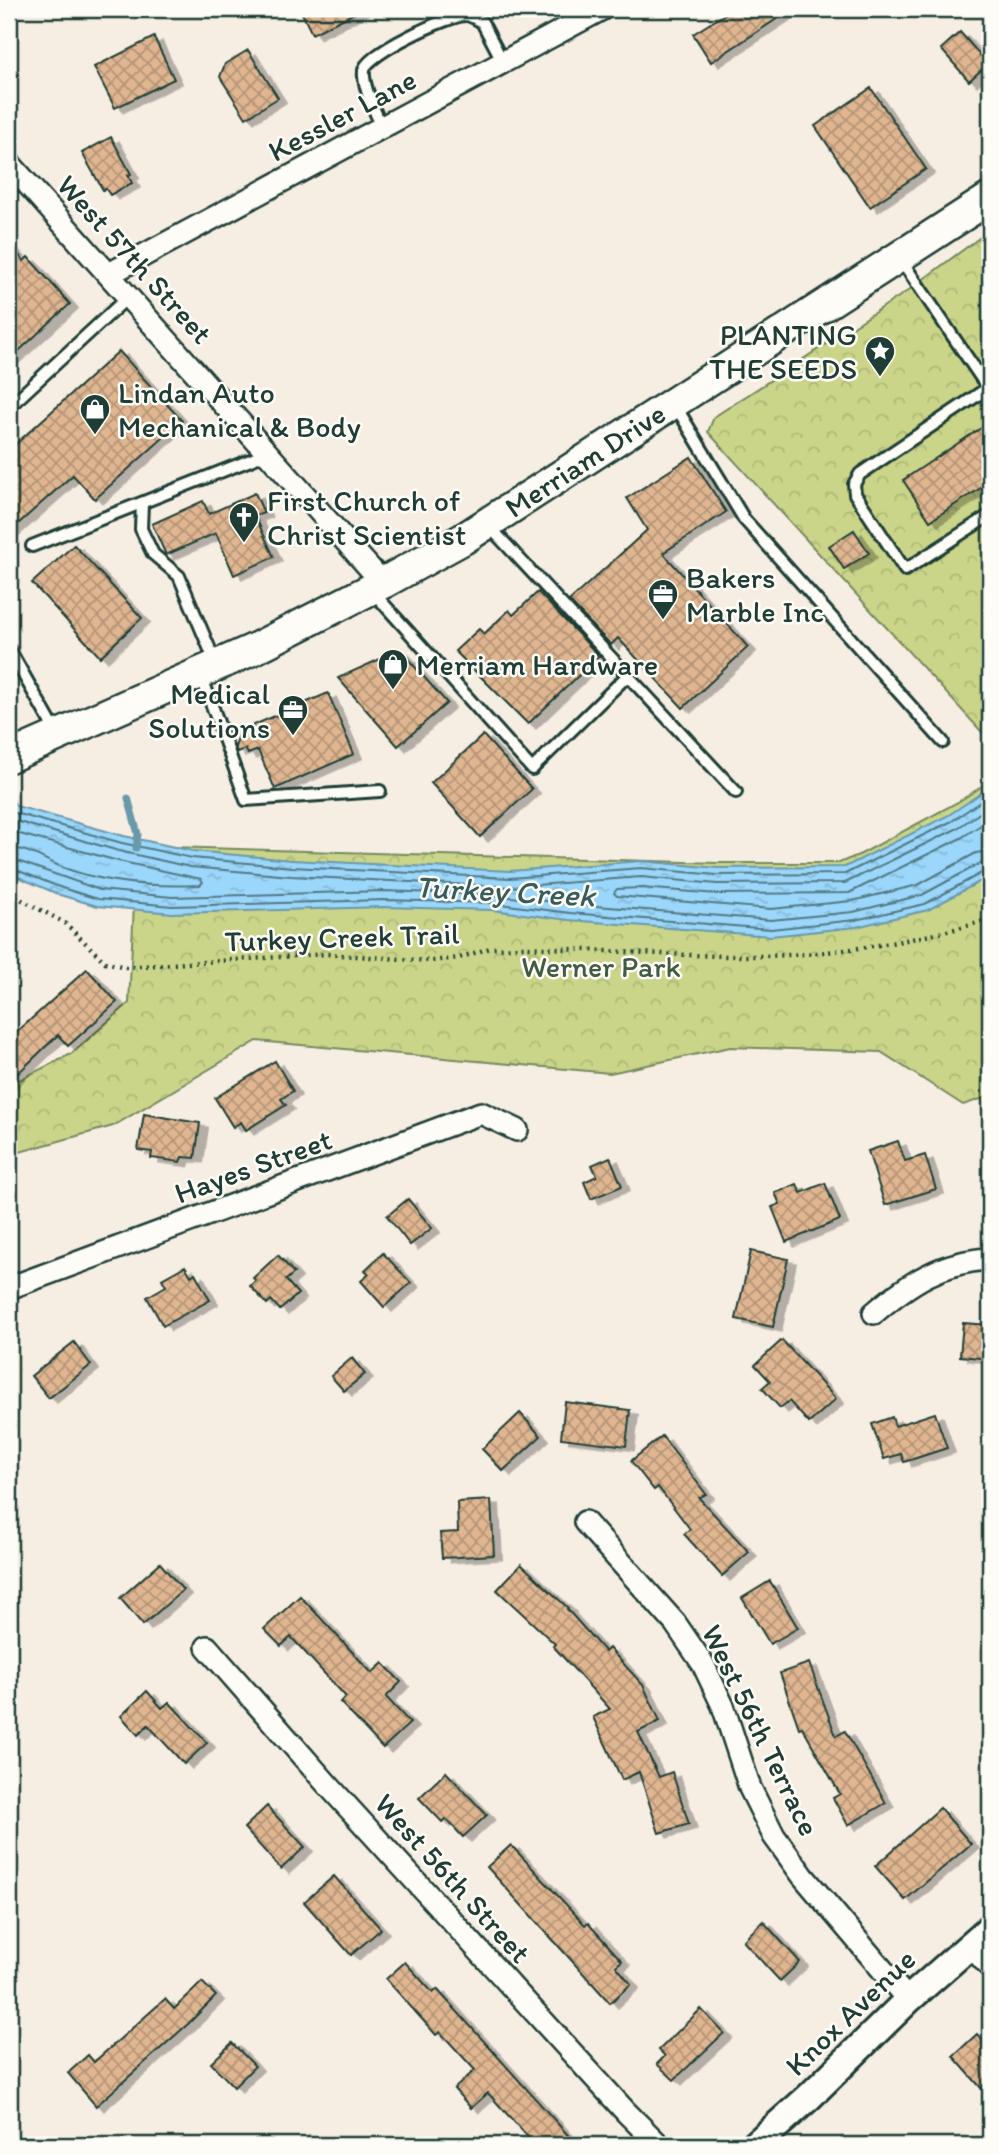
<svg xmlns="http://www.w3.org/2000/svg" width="999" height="2154" font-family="Itim,sans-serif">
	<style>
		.park { fill: url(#park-crowns); stroke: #74895e; stroke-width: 2 }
		.water { fill: url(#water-ripples); stroke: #6999ab; stroke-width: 2 }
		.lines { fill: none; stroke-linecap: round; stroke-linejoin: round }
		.shore { stroke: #517a84; stroke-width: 2 }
		.stream { stroke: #6999ab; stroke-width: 7 }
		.building { fill: url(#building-cross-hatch); stroke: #1f3d34; stroke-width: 2; filter: url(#shadow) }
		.service-casing { stroke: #1f3d34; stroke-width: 16 }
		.minor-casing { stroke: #1f3d34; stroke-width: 26 }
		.tertiary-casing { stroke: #1f3d34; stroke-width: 32 }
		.secondary-casing { stroke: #1f3d34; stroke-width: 35 }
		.path { stroke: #1f3d34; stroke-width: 4.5; stroke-dasharray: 2 5; stroke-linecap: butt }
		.service { stroke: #fdfcf7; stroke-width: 10 }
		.minor { stroke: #fdfcf7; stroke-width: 21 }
		.tertiary { stroke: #fdfcf7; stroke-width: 26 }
		.secondary { stroke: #fdfcf7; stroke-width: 30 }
		.labels { text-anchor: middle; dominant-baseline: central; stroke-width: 5; stroke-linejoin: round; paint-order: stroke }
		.street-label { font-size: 30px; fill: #1f3d34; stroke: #fdfcf7 }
		.poi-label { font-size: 30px; fill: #1f3d34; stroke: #fdfcf7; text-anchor: start }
		.park-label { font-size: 30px; fill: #415b45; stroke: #fdfcf7 }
		.water-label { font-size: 32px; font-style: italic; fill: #385c5c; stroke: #fdfcf7 }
	</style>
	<defs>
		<pattern id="park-crowns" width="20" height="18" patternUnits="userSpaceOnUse" patternTransform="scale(1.75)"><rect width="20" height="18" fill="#cad589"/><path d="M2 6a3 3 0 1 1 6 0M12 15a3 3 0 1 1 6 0" fill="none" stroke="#adb877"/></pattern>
		<pattern id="water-ripples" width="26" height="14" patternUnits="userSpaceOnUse" patternTransform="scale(1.75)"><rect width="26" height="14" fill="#9bd6fb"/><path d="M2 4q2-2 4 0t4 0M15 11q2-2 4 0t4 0" fill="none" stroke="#85b9d8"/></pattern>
		<pattern id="building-cross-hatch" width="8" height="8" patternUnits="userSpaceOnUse" patternTransform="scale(1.75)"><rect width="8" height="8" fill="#e0b691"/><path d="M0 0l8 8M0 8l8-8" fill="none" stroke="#b59577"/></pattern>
		<filter id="shadow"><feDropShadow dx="8" dy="4.5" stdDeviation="0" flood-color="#0004"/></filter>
	</defs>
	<rect width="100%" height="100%" fill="#f7eee3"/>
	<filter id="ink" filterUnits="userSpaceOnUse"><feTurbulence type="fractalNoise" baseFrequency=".0143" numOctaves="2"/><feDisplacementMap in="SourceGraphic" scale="14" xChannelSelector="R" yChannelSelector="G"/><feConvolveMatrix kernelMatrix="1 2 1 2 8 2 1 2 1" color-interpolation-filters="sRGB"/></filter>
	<g filter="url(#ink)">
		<g class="park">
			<polygon points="990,230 990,741 708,432 714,417 906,292"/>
			<polygon points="990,781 990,1096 963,1105 881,1052 730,1047 610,1073 257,1041 113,1126 9,1155 9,1085 71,1054 129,1003 137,846 718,863 839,863 861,854 958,802"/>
		</g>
		<polygon class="water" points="990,787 990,876 928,910 856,927 771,936 569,920 492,910 384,907 172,913 97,906 60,895 9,873 9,793 16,806 124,836 193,851 292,860 510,871 641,861 718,868 845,867 949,815"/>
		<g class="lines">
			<g class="shore">
				<polyline points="9,807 15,813 122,843 192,858 292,867 510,878 641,868 717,875 845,874 952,821 990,795"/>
				<polyline points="9,819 119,851 190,867 291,876 510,887 641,877 717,884 845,883 956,829 990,806"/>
				<polyline points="990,819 961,838 849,893 718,894 641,888 617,889 614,893 617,896 771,909 852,901 918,885 976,853 990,851"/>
				<path d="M9,831L118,861L201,879L203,882L200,885C157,887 111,884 70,870C50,864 30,848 9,848"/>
				<polyline points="9,858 100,890 172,897 384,891 493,895 571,904 771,920 853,912 922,895 981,863 990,861"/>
				<polyline points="9,867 62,888 98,899 172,906 384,900 492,903 570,913 771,929 855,920 925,904 985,871 990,870"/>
			</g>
			<polyline class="stream" points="128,798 138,834 136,848"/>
		</g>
		<g class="building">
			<polygon points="300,9 363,9 312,34"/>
			<polygon points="733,9 792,9 711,62 693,34"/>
			<polygon points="960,32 988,64 969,81 941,49"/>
			<polygon points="154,37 174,79 115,108 94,67"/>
			<polygon points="248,50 278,98 246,118 220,77 225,64"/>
			<polygon points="871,88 926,169 870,207 815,126"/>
			<polygon points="111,137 131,174 128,175 132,183 110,195 106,189 103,190 82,153"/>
			<polygon points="9,244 24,261 28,257 70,304 9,360"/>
			<polygon points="119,351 182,421 95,499 73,475 9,532 9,450"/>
			<polygon points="990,422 990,482 930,521 903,480"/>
			<polygon points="691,457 726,512 663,553 748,647 683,708 618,638 611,645 569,601 647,530 627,498"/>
			<polygon points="255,493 264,513 255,516 274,557 234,575 216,533 166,555 152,524 203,501 209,514"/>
			<polygon points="854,530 869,553 844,569 829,546"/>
			<polygon points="74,545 142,618 100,657 32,583"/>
			<polygon points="538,592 599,656 528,724 455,651 479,629 484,634 509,610 513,615"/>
			<polygon points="400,650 447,703 398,746 338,678"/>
			<polygon points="328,693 354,754 275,789 258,750 248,754 245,749 237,752 235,747 240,731"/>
			<polygon points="483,735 532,789 480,837 431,783"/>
			<polygon points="87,969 117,1002 68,1046 58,1035 9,1082 9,1039"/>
			<polygon points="275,1061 293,1091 281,1099 286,1105 246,1130 241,1122 233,1127 215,1098"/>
			<polygon points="144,1114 200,1123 195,1158 182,1157 180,1162 151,1158 152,1152 138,1150"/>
			<polygon points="898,1141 905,1161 925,1155 936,1189 885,1205 868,1151"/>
			<polygon points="610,1157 622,1186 591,1199 584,1182 597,1176 592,1165"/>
			<polygon points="825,1183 840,1220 786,1242 772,1207 780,1204 775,1193 797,1184 801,1193"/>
			<polygon points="408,1199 432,1228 410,1245 387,1216"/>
			<polygon points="751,1251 788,1259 773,1327 736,1319"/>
			<polygon points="383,1253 411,1283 384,1307 361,1281 369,1274 365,1270"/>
			<polygon points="278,1255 294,1273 286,1280 298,1294 280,1310 271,1300 267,1304 250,1286 256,1281 253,1278"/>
			<polygon points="185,1266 191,1276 195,1273 210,1300 163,1326 147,1297 166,1286 162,1279"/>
			<polygon points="963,1323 990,1325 990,1359 960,1356"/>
			<polygon points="782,1340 836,1399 809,1423 789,1401 780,1408 762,1388 770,1381 755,1365"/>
			<polygon points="74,1342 91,1365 49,1398 31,1376"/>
			<polygon points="352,1358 365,1374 344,1391 331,1376"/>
			<polygon points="565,1402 630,1410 626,1446 561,1438"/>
			<polygon points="520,1413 541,1436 503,1471 482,1449"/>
			<polygon points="935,1413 947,1448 904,1462 901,1454 884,1459 872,1424 892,1417 895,1426"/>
			<polygon points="662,1436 706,1494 699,1498 749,1552 722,1576 684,1534 690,1529 658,1487 654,1490 631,1461"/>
			<polygon points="491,1500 494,1555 442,1558 440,1533 458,1532 457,1502"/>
			<polygon points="160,1563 183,1590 143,1625 120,1598"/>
			<polygon points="521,1564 568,1608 567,1609 605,1652 609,1648 643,1685 660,1721 638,1732 659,1777 672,1772 689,1824 659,1833 639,1772 622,1780 593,1717 610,1709 553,1646 555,1644 497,1590"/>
			<polygon points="770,1581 798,1628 770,1644 742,1598"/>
			<polygon points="300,1596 372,1673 383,1663 401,1682 386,1697 410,1723 383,1748 340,1702 346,1697 291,1637 281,1646 264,1629"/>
			<polygon points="809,1663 836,1736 845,1731 886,1803 848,1825 833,1798 840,1794 802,1727 799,1728 780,1673"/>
			<polygon points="147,1691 162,1708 169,1702 207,1743 184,1764 148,1725 138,1735 121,1716"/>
			<polygon points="446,1772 487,1815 463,1837 446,1819 442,1822 419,1798"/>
			<polygon points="267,1806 305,1847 281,1869 244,1828"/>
			<polygon points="940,1808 971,1844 905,1900 875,1866"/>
			<polygon points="511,1845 585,1925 588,1923 622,1961 616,1966 631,1984 610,2003 487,1867"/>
			<polygon points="334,1876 381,1929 351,1955 304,1902"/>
			<polygon points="763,1921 800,1962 780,1981 743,1941"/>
			<polygon points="405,1962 433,1993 437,1989 577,2145 535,2145 488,2093 471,2108 454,2089 475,2070 440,2032 436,2035 386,1979"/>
			<polygon points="202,1982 216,1996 188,2024 96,2106 68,2073 88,2055 94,2062 165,1999 174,2009"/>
			<polygon points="701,2009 724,2033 674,2080 657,2064 665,2056 659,2050"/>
			<polygon points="977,2034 990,2049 990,2098 953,2056"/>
			<polygon points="232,2043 255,2066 234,2087 211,2063"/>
		</g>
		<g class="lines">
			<g class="service-casing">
				<g id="service">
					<path d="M382,128C376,113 362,86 364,70C366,54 450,14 467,15C472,16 478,20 482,22L503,62"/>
					<polyline points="901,260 988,388 860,474 854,484 855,494 905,570 990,515"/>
					<polyline points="675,405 744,519 943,742"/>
					<polyline points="9,407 129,296"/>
					<polyline points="142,503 141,529 153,554 179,576 216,664"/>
					<polyline points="488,525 736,792"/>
					<polyline points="32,546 268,453"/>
					<polyline points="372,591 532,769 627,676"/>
					<polyline points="9,649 57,734"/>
					<polyline points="201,675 246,800 380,791"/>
				</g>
			</g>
			<g class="minor-casing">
				<g id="minor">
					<polyline points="9,163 383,583"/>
					<polyline points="109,274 602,9"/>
					<polyline points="9,1288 481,1113 517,1130"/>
					<path d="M874,1313C909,1283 942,1261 990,1259"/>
					<polyline points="585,1522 675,1623 703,1664 723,1706 750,1788 774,1836 803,1876 908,2000"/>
					<polyline points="207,1647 326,1783 626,2112 659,2145"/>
					<polyline points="971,1946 990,1967"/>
				</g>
			</g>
			<g class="tertiary-casing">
				<polyline id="tertiary" points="755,2145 809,2097 908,2000 990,1928"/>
			</g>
			<g class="secondary-casing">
				<polyline id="secondary" points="9,757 254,649 383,583 463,539 990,198"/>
			</g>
			<path class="path" d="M9,893L65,923L105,962L125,967L326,954L431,961L459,958L490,948L526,947C604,950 682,957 760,956C834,955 920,941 990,919"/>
			<use href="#service" class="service"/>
			<use href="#minor" class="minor"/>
			<use href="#tertiary" class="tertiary"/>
			<use href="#secondary" class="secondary"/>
		</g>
	</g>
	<defs>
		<g id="sight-pin" transform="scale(1.575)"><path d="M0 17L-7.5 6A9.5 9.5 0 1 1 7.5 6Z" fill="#1f3d34" stroke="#fdfcf7"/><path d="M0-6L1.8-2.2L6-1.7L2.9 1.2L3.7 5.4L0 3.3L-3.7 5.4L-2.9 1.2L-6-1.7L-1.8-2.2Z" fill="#fff"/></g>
		<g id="shop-pin" transform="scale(1.575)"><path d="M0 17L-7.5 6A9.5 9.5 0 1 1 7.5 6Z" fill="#1f3d34" stroke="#fdfcf7"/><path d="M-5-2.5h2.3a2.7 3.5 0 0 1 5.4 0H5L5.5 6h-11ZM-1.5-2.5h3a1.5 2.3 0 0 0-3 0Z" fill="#fff"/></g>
		<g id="church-pin" transform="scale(1.575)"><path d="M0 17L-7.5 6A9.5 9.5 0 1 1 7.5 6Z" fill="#1f3d34" stroke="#fdfcf7"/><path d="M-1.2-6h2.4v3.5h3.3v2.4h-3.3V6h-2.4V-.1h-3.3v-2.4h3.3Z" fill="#fff"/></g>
		<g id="office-pin" transform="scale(1.575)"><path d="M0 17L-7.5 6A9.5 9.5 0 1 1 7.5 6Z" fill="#1f3d34" stroke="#fdfcf7"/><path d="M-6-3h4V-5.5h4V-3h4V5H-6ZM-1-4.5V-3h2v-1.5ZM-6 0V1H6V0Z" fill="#fff"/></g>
	</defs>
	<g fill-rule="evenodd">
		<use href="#sight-pin" x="880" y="351"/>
		<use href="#shop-pin" x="95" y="409"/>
		<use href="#church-pin" x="244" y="517"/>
		<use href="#office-pin" x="663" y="594"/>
		<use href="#shop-pin" x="393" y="664"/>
		<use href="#office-pin" x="293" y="710"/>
	</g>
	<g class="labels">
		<g class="street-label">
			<text transform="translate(342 115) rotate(-28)">Kessler Lane</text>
			<text transform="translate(135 259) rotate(48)">West 57th Street</text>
			<text transform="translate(585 460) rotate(-33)">Merriam Drive</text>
			<text transform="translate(342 937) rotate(-2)">Turkey Creek Trail</text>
			<text transform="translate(253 1166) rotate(-20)">Hayes Street</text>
			<text transform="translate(761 1730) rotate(64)">West 56th Terrace</text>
			<text transform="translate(453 1878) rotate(48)">West 56th Street</text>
			<text transform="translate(850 2012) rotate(-44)">Knox Avenue</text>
		</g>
		<g class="poi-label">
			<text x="857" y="334" text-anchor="end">PLANTING<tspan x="857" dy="34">THE SEEDS</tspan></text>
			<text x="118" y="392">Lindan Auto<tspan x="118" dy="34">Mechanical &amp; Body</tspan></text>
			<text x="267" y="500">First Church of<tspan x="267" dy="34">Christ Scientist</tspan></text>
			<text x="686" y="577">Bakers<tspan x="686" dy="34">Marble Inc</tspan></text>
			<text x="416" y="664">Merriam Hardware</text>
			<text x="270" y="693" text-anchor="end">Medical<tspan x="270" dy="34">Solutions</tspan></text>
		</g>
		<g class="park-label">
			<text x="601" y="966">Werner Park</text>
		</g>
		<g class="water-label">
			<text transform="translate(505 891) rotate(3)">Turkey Creek</text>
		</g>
	</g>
	<rect width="999" height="2154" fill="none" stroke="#fdfcf7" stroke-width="35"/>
	<rect x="18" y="18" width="964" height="2119" fill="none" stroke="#1f3d34" stroke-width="2.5" filter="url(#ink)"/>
</svg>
